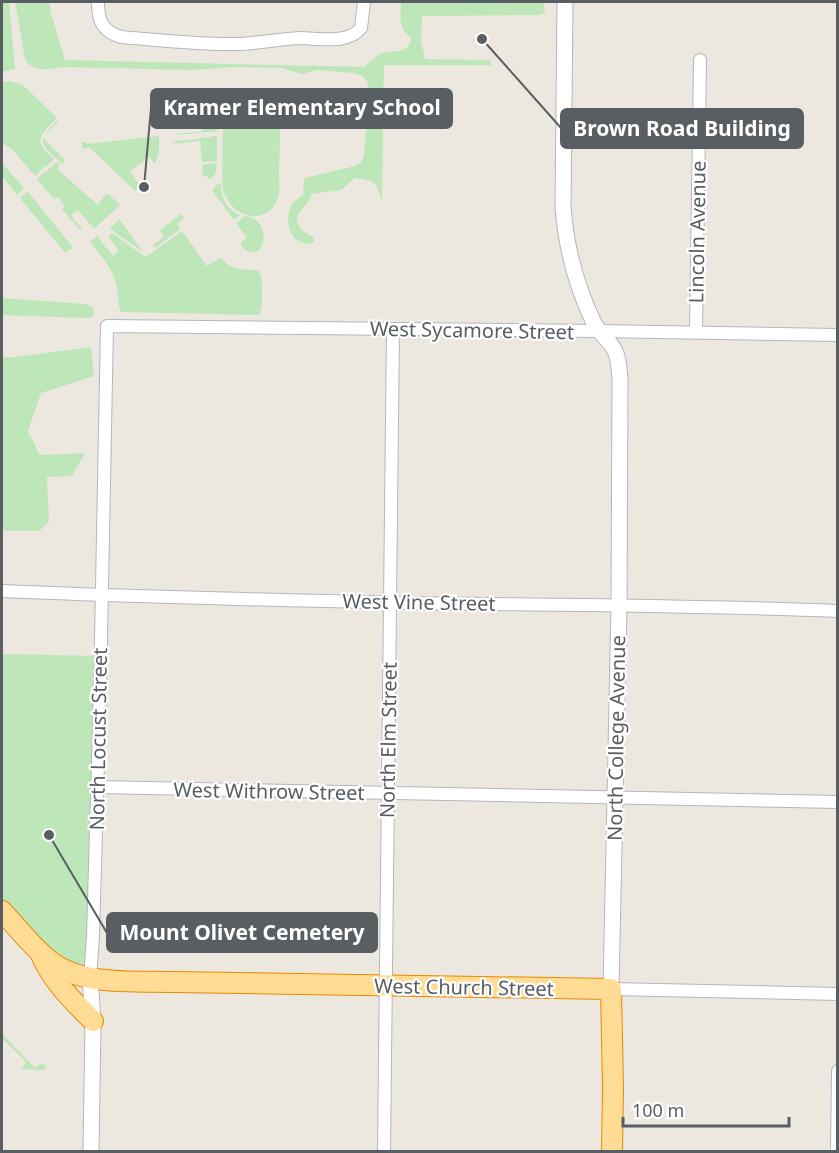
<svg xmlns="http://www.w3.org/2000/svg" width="839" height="1153" font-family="'Noto Sans',sans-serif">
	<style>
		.green { fill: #bee7b9 }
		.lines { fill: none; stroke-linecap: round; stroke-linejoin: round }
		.minor-casing { stroke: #b3b7bc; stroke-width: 14 }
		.tertiary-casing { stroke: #b3b7bc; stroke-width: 17 }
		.trunk-casing { stroke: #ec8800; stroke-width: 22 }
		.minor { stroke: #fff; stroke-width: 12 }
		.tertiary { stroke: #fff; stroke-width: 15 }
		.trunk { stroke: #ffdc93; stroke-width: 20 }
		.labels { text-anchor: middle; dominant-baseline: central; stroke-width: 4.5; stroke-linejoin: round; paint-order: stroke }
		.street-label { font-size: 20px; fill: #585e62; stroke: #fff }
		.leader { fill: none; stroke: #585e62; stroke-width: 2 }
		.callout-dot { fill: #585e62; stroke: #fff; stroke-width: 2 }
		.callout { fill: #585e62; stroke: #585e62; stroke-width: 2 }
		.callout-label { font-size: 21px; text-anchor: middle; font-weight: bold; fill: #fff }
	</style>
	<rect width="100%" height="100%" fill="#ede8df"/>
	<g class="green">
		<polygon points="2,2 9,2 15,69 2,72"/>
		<path d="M15,2H50L51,13L65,60L364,67C369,62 374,57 380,54C393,48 410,57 411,37C397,28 401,16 401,2L455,3L456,2H543L545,12L540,15L422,16L421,40L425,59L489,60L492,65H384L382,201C375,181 377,181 355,178L341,190L311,194C310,202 306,204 301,210C291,221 301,232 312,236L315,241L311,244C306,243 301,243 297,240C288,234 285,214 292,205C294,201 299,198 303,195L304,178L355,166L361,162L364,156L369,89L367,81L363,76L352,73L317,70L302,74L281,68L231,67L193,70L63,67C49,69 35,73 25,60Z"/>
		<path d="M11,81L19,84L25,87L57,118C39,137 32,139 54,159L46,167L45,166L35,176L12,149L2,143V82Z"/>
		<path d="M252,89C268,92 275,99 280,113C280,132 280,151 279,170C279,178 280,187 279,194C271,229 227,220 222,184L223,114C228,99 237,91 252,89Z"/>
		<polygon points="218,112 217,131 177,135 177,134 202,131 201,115 203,115 203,114"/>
		<path d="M57,121H59L43,138L65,160L62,164C41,143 35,144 57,121Z"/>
		<polygon points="159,136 159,153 155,164 149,157 130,171 140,186 135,191 89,147 86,149 82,148 82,142 86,142 87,144"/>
		<path d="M213,136H217V159L216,161L202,162L200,141L173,144L178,140C183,141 193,140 198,139C200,139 201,138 203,137C206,137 210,138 213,136Z"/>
		<polygon points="56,162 60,165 57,169 98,205 107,193 120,205 94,229 78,210 71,215 82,229 81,231 62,209 65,206 58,197 54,199 37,179 44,172 46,172"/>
		<polygon points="2,163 24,188 17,195 2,176"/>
		<polygon points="215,163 217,165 215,175 209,179 206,176 203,176 202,165"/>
		<path d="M219,183L221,184C221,198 227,210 240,215L234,220L212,190L215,188V186Z"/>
		<polygon points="27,191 73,247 65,253 20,198"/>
		<polygon points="181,214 184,218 177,224 180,229 155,248 153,245 164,237 160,230"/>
		<path d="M245,216C278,220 261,272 241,245V242L247,238L236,223Z"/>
		<polygon points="119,219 143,252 110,229"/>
		<path d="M182,231L207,266L220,258C225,261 229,267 236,268C256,274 262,260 262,291C262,299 263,307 259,315L121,312C117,304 119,293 116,283C112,267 100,255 90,242L97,236L113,256L119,250L108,237L112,233L146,257Z"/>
		<polygon points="2,298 86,304 93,308 94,314 92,317 87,318 2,315"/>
		<polygon points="91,347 94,376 41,393 28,431 40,455 85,453 72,476 47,477 49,522 39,531 5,531 2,528 2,357 15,357"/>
		<polygon points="2,654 101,656 90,978 77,975 2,911"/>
		<polygon points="2,1034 35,1068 42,1063 45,1065 46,1068 42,1070 21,1069 26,1062 2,1038"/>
	</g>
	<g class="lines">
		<g class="minor-casing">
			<g id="minor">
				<path d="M98,2C98,21 102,31 121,37C160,40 200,45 240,44C260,43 280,39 300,38C319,38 347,45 361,28L364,2"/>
				<polyline points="696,332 700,60"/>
				<path d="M2,591C136,597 271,600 406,603C550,605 694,605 838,611"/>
				<polyline points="97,787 838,802"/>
				<polyline points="90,978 93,936 100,691 107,326 598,331 838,335"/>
				<polyline points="611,989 838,994"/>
				<polyline points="384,1152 393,329"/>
				<polyline points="837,1152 838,1071"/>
			</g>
		</g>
		<g class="tertiary-casing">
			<g id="tertiary">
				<path d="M565,2L563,207C566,247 576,285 593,321C598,333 609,339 615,351C619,359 619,369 620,379L619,606L611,989"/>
				<polyline points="90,978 93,1021 91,1152"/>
			</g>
		</g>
		<g class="trunk-casing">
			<g id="trunk">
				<path d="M2,911C17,927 32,947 50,961C81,986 134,981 172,982L611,989L613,1088L612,1152"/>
				<path d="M42,957C54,983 73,1001 93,1021"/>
			</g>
		</g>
		<use href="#minor" class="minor"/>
		<use href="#tertiary" class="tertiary"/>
		<use href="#trunk" class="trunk"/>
	</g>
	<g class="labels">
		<g class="street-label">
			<text transform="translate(697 232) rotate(-89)">Lincoln Avenue</text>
			<text transform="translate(472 330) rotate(1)">West Sycamore Street</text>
			<text transform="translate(419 602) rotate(1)">West Vine Street</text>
			<text transform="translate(616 738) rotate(-89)">North College Avenue</text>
			<text transform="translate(98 739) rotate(-89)">North Locust Street</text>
			<text transform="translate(388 740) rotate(-89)">North Elm Street</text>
			<text transform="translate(269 791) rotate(1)">West Withrow Street</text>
			<text transform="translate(464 987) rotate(1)">West Church Street</text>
		</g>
	</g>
	<path class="leader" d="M144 187L151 108M482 39L561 128M49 835L107 933"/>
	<g class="callout-dot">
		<circle cx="144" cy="187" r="6"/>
		<circle cx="482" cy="39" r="6"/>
		<circle cx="49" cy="835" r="6"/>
	</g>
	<g class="callout">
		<rect x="151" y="89" width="301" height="39" rx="6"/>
		<rect x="561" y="109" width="242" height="39" rx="6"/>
		<rect x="107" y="913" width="270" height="39" rx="6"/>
	</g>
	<g class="callout-label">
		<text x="302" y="115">Kramer Elementary School</text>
		<text x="682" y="136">Brown Road Building</text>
		<text x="242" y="940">Mount Olivet Cemetery</text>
	</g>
	<rect width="839" height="1153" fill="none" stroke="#585e62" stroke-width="6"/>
	<path d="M623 1117v9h166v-9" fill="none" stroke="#585e62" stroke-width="3"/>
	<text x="632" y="1117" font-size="18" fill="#585e62" stroke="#ffffff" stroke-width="4.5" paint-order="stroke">100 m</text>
</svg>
